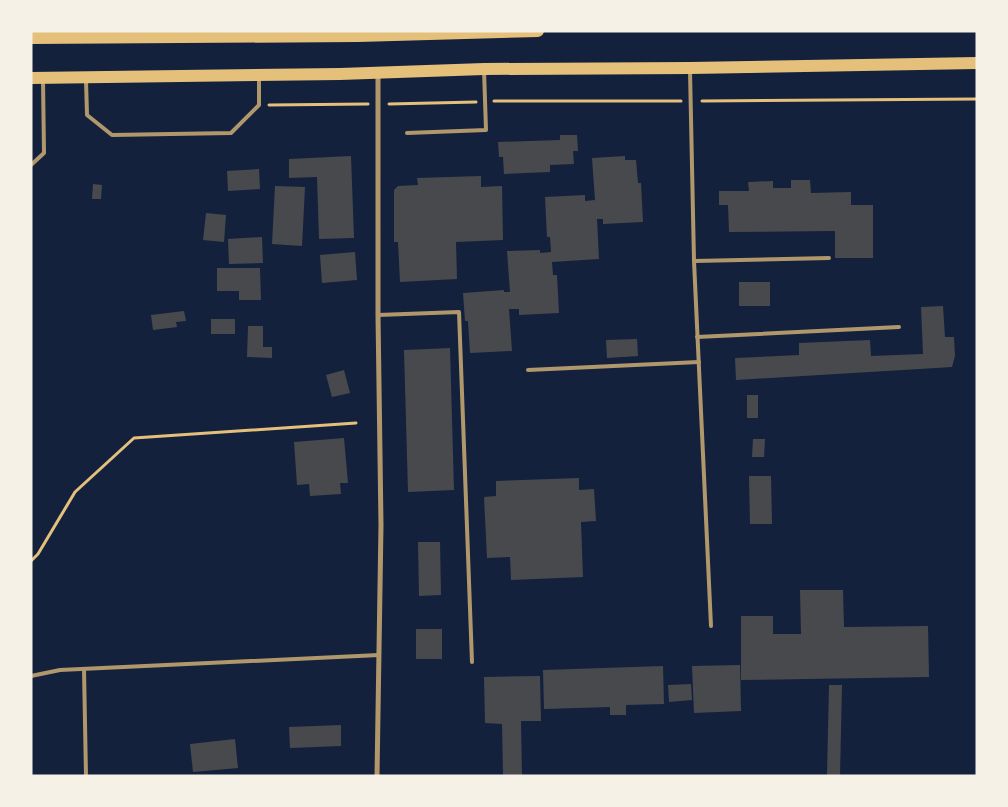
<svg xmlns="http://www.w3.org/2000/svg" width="1008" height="807" font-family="'Alegreya Sans',sans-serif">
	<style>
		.building { fill: #48494c }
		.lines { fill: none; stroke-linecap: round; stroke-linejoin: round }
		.path { stroke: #e5c07b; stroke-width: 3 }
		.service { stroke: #b1986c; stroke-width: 4 }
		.minor { stroke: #b1986c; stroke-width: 5 }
		.primary { stroke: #e5c07b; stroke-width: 12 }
	</style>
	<rect width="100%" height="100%" fill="#14213d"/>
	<g class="building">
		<polygon points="560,135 577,135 578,151 573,151 574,164 550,165 550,172 504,174 503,157 499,157 498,142 560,140"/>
		<polygon points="351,156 354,238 319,239 317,177 289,178 289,159"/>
		<polygon points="625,156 625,160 636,160 638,183 641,183 643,222 603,224 603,219 597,219 599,259 552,262 553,275 557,275 559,313 519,315 519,309 509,309 512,351 470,353 468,321 465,321 463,293 504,290 504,292 510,292 507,251 540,250 540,253 551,252 550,237 547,237 545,197 585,195 585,201 595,200 592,158"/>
		<polygon points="259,169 260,189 228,191 227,171"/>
		<polygon points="481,176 481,187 502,186 503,240 456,242 457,279 400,282 398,242 394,242 394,190 398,186 418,185 417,178"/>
		<polygon points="791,180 810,180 811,193 851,192 851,205 873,205 873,258 835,258 835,231 729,232 728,205 719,205 719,191 749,191 748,182 773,181 773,188 791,188"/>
		<polygon points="93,184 102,185 101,199 92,199"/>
		<polygon points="275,186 305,187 302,246 272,244"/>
		<polygon points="206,213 226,215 224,242 203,240"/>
		<polygon points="262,237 263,263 229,264 228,239"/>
		<polygon points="355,252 357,280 322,283 320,255"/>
		<polygon points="217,268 260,268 261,300 239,300 239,291 217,291"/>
		<rect x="739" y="282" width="31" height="24"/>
		<polygon points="943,306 945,337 954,337 955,356 952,367 736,380 735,358 799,355 799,343 870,340 871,356 923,354 921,307"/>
		<polygon points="184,311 186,321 176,322 177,327 153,330 151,315"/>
		<rect x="211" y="319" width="24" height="15"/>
		<polygon points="248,326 263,326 263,347 272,347 272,358 247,357"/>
		<polygon points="637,339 638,356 607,358 606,340"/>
		<polygon points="450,348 454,490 408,492 404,350"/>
		<polygon points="344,370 350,393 332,397 326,375"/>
		<rect x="747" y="395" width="11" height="23"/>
		<polygon points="344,438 348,483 340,483 341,494 310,496 309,484 297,485 294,442"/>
		<polygon points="753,439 765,439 764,457 752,457"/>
		<polygon points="749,476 771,476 772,524 750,524"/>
		<polygon points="579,478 579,490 594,489 596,521 581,522 583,577 511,580 510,557 487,558 484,497 496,496 496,481"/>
		<polygon points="418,542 440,542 441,595 419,596"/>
		<polygon points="800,590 843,590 844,627 928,626 929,677 741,680 741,616 773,616 773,634 801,634"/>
		<rect x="416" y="629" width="26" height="30"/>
		<polygon points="740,665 741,711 694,713 692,666"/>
		<polygon points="663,666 664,704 626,705 626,715 610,715 610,707 544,709 543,670"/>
		<polygon points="540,676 541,721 521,721 522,776 503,776 502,724 485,723 484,677"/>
		<polygon points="691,684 692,700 669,702 668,685"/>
		<polygon points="829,685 842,685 840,776 827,776"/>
		<polygon points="341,725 341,746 290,748 289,727"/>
		<polygon points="235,739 238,768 193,772 190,744"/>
	</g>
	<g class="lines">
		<g class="path">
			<polyline points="494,101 681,101"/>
			<polyline points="702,101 977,99"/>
			<polyline points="389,104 476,102"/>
			<polyline points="269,105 368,104"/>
			<polyline points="31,561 38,554 75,492 134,438 356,423"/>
		</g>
		<g class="service">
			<polyline points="690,71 694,261 711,626"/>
			<polyline points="86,80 87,115 112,135 231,133 259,105 259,77"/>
			<polyline points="407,133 486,130 484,70"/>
			<polyline points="31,165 44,153 43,80"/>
			<polyline points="694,261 829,258"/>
			<polyline points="378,315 459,312 472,662"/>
			<polyline points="697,337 899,327"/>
			<polyline points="528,370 699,362"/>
			<polyline points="84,669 86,776"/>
			<polyline points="31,676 60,670 379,655"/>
		</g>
		<polyline class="minor" points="377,776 381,525 378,315 378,73"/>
		<g class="primary">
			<polyline points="31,38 358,36 538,31"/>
			<polyline points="31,78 340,74 484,69 690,68 977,63"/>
		</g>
	</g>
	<rect width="1008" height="807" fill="none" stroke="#f6f1e7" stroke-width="65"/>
</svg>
